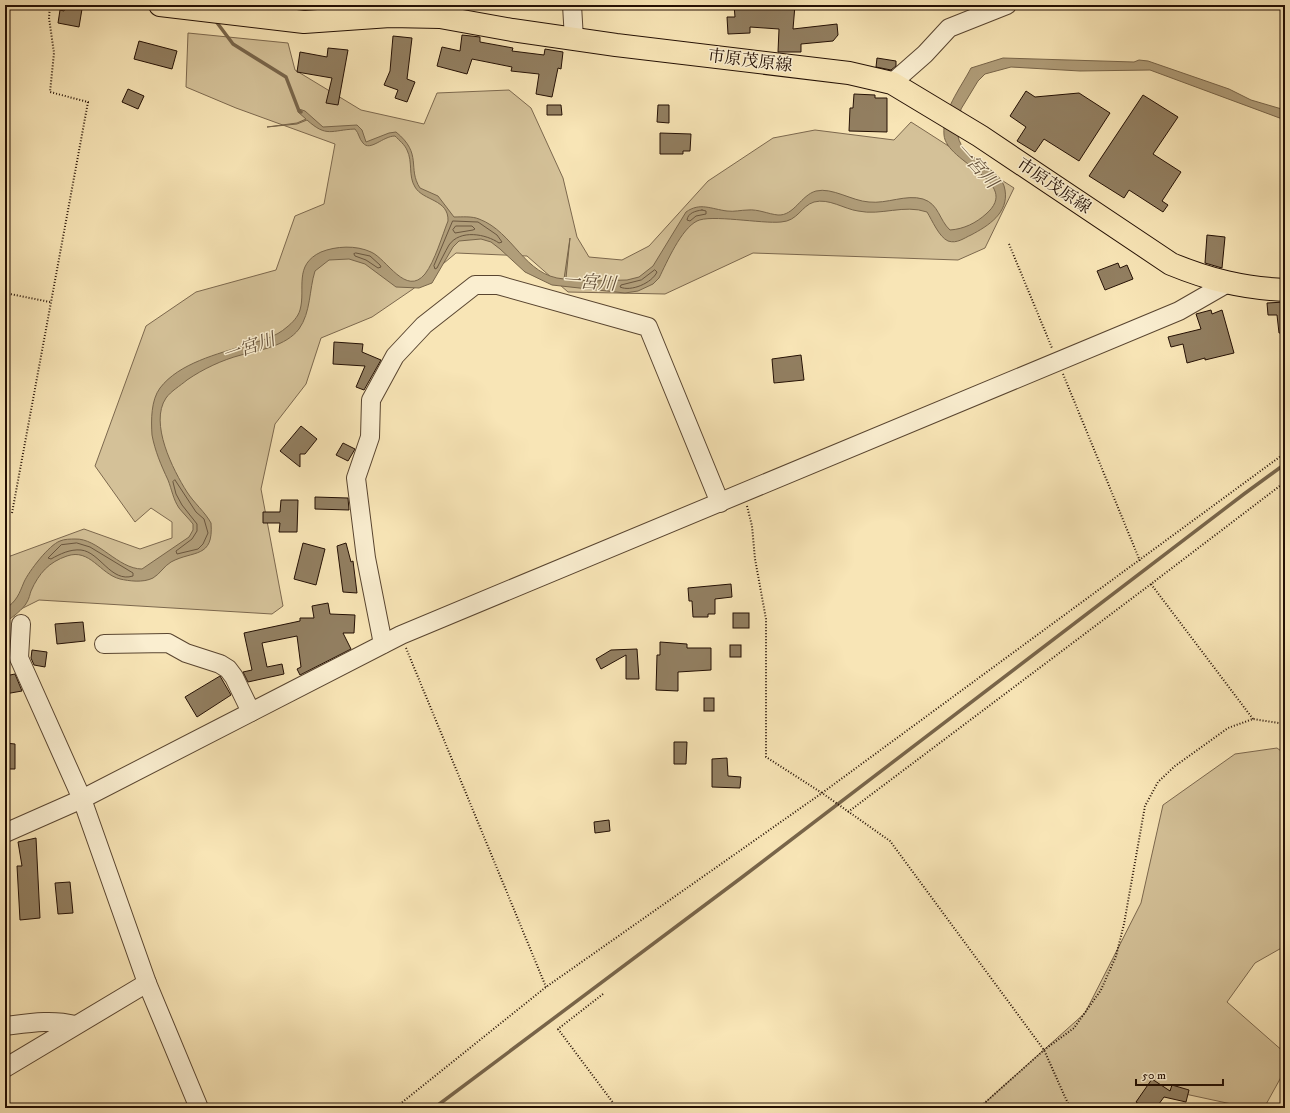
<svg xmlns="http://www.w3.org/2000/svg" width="1290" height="1113" font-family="'IM FELL DW Pica','Noto Serif JP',serif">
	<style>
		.green { fill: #d4c198; stroke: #7c684e }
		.water { fill: #b09d79; stroke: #78654a }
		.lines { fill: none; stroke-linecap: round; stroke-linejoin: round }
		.shore { stroke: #6a563e; stroke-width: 1 }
		.stream { stroke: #78654a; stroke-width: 3.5 }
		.building { fill: #927f61; stroke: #241004 }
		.minor-casing { stroke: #594530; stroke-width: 20 }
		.major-casing { stroke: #241004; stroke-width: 24 }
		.path { stroke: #241004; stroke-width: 2; stroke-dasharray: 1 2; stroke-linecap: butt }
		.minor { stroke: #faeed0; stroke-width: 18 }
		.major { stroke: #f8e5b6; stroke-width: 22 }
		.labels { text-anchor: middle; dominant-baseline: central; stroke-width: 3; stroke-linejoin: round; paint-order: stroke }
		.street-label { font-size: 17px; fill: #241004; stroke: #faeed0 }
		.water-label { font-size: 18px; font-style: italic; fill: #634f39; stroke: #faeed0 }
	</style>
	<rect width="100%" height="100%" fill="#f8e5b6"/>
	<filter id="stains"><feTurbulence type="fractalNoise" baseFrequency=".005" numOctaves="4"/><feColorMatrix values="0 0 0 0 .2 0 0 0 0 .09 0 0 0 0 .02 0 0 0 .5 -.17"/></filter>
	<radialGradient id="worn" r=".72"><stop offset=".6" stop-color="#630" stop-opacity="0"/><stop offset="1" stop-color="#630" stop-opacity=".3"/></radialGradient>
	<g class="green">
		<polygon points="188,33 288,43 295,70 361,110 424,124 437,93 509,90 531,108 563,178 577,237 589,257 622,260 649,246 708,181 773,138 815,130 894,140 911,122 1014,188 985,248 958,260 753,253 665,294 568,292 527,256 456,253 413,289 372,317 321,338 306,384 275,424 261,489 283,606 272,614 39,600 5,617 5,558 84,529 140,549 172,538 172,522 151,508 135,522 95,466 146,326 196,292 276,270 295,216 324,204 335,144 236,108 186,87"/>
		<polygon points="1277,748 1285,754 1285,946 1255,963 1227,1002 1285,1053 1285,1070 1264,1108 1250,1108 1162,1089 1151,1108 979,1108 1085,1013 1141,903 1163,805 1235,754"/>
	</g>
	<path class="water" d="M1003,58L1134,62L1139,60L1148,61L1229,89L1251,100L1285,110V120L1150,70L1080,71L1011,67L985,74L978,81L961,109L960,116L958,118C958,124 957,131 958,136C962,160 1002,167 1005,190C1009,213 988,226 971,235C964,238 957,244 948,241C939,237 932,220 927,212C904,204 881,216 858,211C844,209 829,198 814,202C801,206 798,221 781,222C762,224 710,214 697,221C681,229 667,262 659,278L653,284L638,291L625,293L552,285L525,272L500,249L491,242L481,239L459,241L453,247L432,283L419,288L396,287L365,264L349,259L329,260L315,271C309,290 311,312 299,329C286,346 260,350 241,355C222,360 203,369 187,380C180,386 171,391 166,398C149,423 173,470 187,492C194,503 205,512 211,523C214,559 193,550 171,562C164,566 160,574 153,578C143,583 129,581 120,579C100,574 90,548 67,556C49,562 39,573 31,591C30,594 29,599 27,602C23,610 12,617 5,623V609C17,601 19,594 24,582C29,571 49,545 60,541C64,539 71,539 75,539C98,538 118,569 142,569L189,537L193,530V524C189,519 183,513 179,508C173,499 172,490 168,480C161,465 155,451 152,435C151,420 151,400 160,388C179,363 218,354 246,345C260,341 276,337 287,327C292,323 298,317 300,310C306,289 293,265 321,252C336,246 356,245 371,252C387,259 406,297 425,274C435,261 442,236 448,221C449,199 423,201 415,187C408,176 413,162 407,150C405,145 399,140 395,136C383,136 370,152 363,143C359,139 359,133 355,129C331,130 327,138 307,120L297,124L267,127L297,123L306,119L298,112L299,109L305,111L323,127L357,125L362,130L366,142L389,133L396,132C423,154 407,168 420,188L438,196L454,217C462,217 472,216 479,219C514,232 524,276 564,279L570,238L566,278L587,281L627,280L639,277L653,266L686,212C700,202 711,209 727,211C734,212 741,210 748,210C758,209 768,214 778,215C794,216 801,195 816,191C832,187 852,201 869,202C887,204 906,194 923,199C939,204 939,220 950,230C964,229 976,223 986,214C1023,182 946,163 944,135C942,111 960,89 971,68Z"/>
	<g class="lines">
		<g class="shore">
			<path d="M702,210L706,211V214L696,216L690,221L687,220C688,213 695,211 702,210Z"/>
			<path d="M453,221L478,222L497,235L502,242L499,243C486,234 460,229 449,245C445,252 441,260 437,268L435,269L434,266Z"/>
			<polygon points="456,226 472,226 475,229 473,230 455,233 453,230"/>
			<polygon points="356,253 370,256 380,265 381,267 378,268 366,260 355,256 354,254"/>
			<path d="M655,270L657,272C652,283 631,292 620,287L621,285L641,280Z"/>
			<polygon points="175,480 196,512 204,519 208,533 203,544 198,549 177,554 176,551 192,539 197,531 197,524 182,505 176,494 173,482"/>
			<path d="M77,543L90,547L133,573V576C111,583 100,552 81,550C70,549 60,554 51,559L48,558L61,545Z"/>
		</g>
		<g class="stream">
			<polyline points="215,20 233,44 286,77 299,111 301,112"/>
			<polyline points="434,1108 741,878 1244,494 1285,464"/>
		</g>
	</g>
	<g class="building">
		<polygon points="734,5 795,5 793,29 837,24 838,35 833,41 801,44 801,52 778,52 779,29 750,27 750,33 728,34 727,17 735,17"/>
		<polygon points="65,7 82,9 79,27 58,23 60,10 64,11"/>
		<polygon points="462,35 480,37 480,42 513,48 512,51 544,55 545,49 563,52 561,69 558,68 552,97 536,94 539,74 511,71 512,67 472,59 467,74 437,66 442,47 460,51"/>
		<polygon points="393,36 412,38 407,79 415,82 407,102 395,98 398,90 384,85 390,71"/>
		<polygon points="139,41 177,51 172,69 134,59"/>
		<polygon points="328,48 348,50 338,105 326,103 332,78 297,72 300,52 327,57"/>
		<polygon points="877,58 896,61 896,66 891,70 876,67"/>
		<polygon points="128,89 144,96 138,109 122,102"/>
		<polygon points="1026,91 1035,97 1079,93 1110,113 1079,161 1044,139 1035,152 1017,141 1026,127 1010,116"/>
		<polygon points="854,94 875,95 875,98 887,98 887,132 849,131 850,108 853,108"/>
		<polygon points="1143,95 1178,117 1153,154 1181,172 1162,201 1168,205 1163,212 1129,190 1124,198 1089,176"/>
		<polygon points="547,105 561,105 562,115 547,115"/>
		<polygon points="658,105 669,105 669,123 657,122"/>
		<polygon points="660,133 691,134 690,151 683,151 683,154 660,154"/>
		<polygon points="1207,235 1225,237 1222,268 1205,263"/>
		<polygon points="1118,263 1120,268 1127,265 1133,279 1105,290 1097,271"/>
		<polygon points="1285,302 1285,333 1279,333 1277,315 1268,315 1267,303"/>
		<polygon points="1211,310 1212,314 1222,310 1234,353 1205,360 1205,358 1187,363 1183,344 1171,347 1168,337 1201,329 1196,314"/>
		<polygon points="334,342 363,344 362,352 381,360 364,390 356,387 365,366 333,364"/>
		<polygon points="801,355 804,380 774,383 772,359"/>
		<polygon points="301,426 317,439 305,454 300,454 300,467 280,451"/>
		<polygon points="343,443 355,449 348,461 336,455"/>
		<polygon points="315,497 348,498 349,510 315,509"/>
		<polygon points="281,500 298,500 297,532 279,532 280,523 263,523 263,512 280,512"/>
		<polygon points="303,543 325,549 316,585 294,579"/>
		<polygon points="346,543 351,562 353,561 357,593 343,592 337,546"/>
		<polygon points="731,584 732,597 715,599 715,614 708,614 708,617 693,617 692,601 689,601 688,588"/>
		<polygon points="328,603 330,614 355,615 354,633 343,633 351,649 300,675 297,669 301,667 297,636 262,643 267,667 282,664 284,674 248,682 243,672 252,670 244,633 300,621 300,618 314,618 312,606"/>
		<rect x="733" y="613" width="16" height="15"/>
		<polygon points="83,622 85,641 57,644 55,624"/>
		<polygon points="660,642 687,644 687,648 711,648 711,670 678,672 678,691 656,690 657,655 660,655"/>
		<rect x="730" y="645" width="11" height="12"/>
		<polygon points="637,649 639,679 626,679 626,655 601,669 596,659 611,650"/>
		<polygon points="32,650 47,652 45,667 34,665 31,658"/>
		<polygon points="15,674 22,691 5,694 5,676"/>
		<polygon points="220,676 231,695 197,717 185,697"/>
		<rect x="704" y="698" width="10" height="13"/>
		<polygon points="674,742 687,742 686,764 674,764"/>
		<polygon points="5,743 15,744 15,769 5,769"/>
		<polygon points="727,758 728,776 741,777 740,788 712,787 712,759"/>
		<polygon points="609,820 610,831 595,833 594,822"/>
		<polygon points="36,838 40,918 20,920 17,866 22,866 18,842"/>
		<polygon points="70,882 73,913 58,914 55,883"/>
		<polygon points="1152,1079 1170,1091 1172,1085 1189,1090 1186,1102 1164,1097 1156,1108 1145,1108 1136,1102"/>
	</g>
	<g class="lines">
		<g class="minor-casing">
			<g id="minor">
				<polyline points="572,5 574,39"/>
				<polyline points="892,83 925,54 949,28 1007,5"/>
				<polyline points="21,624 19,658 82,799 147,983 199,1108"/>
				<polyline points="104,644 168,643 186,653 220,664 228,669 234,677 251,712"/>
				<polyline points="383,644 366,558 356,478 370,437 371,400 395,356 424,325 475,285 498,285 648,327 720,503"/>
				<polyline points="5,833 82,799 401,635 1179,311 1226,284"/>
				<path d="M5,1026C29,1023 52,1019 75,1025"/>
				<polyline points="5,1068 147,983"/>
			</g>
		</g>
		<g class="major-casing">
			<path id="major" d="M160,5L304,22L390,16L440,17L512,30L616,45L849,73L892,83L980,136L1171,264C1210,280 1243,288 1285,290"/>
		</g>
		<g class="path">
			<polyline points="1009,244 1052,348"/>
			<polyline points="5,293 50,302"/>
			<polyline points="1063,374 1140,561"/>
			<polyline points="747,506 752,526 755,559 766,619 766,757 822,793 890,841 1044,1050 1070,1108"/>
			<polyline points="12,513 88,102 50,92 54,53 49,18 50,5"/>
			<polyline points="406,648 546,987"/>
			<polyline points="1253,719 1151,584 1285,482"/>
			<polyline points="848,812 1151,584"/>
			<polyline points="603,994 558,1029 617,1108"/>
			<polyline points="395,1108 546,987 822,793 1285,453"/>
			<polyline points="979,1108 1044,1050 1074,1028 1101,990 1116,956 1124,924 1145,806 1158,782 1175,766 1228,728 1253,719 1285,724"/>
		</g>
		<use href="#minor" class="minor"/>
		<use href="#major" class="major"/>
	</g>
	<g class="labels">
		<g class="street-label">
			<text transform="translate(750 61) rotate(7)">市原茂原線</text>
			<text transform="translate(1054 186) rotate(34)">市原茂原線</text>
		</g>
		<g class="water-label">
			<text transform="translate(976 166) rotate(48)">一宮川</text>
			<text transform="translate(589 283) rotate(4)">一宮川</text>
			<text transform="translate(249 348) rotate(-19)">一宮川</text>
		</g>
	</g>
	<rect width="1290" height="1113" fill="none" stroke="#f8e5b6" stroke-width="20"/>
	<rect x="6" y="6" width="1278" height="1101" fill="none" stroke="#241004" stroke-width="2"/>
	<rect x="10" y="10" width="1270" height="1093" fill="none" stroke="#241004"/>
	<path d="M1136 1079v6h87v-6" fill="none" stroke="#241004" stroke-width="2"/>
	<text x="1142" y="1079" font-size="12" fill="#241004" stroke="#faeed0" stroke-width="3" paint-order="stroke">50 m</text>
	<rect width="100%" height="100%" filter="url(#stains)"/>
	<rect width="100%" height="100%" fill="url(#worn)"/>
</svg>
